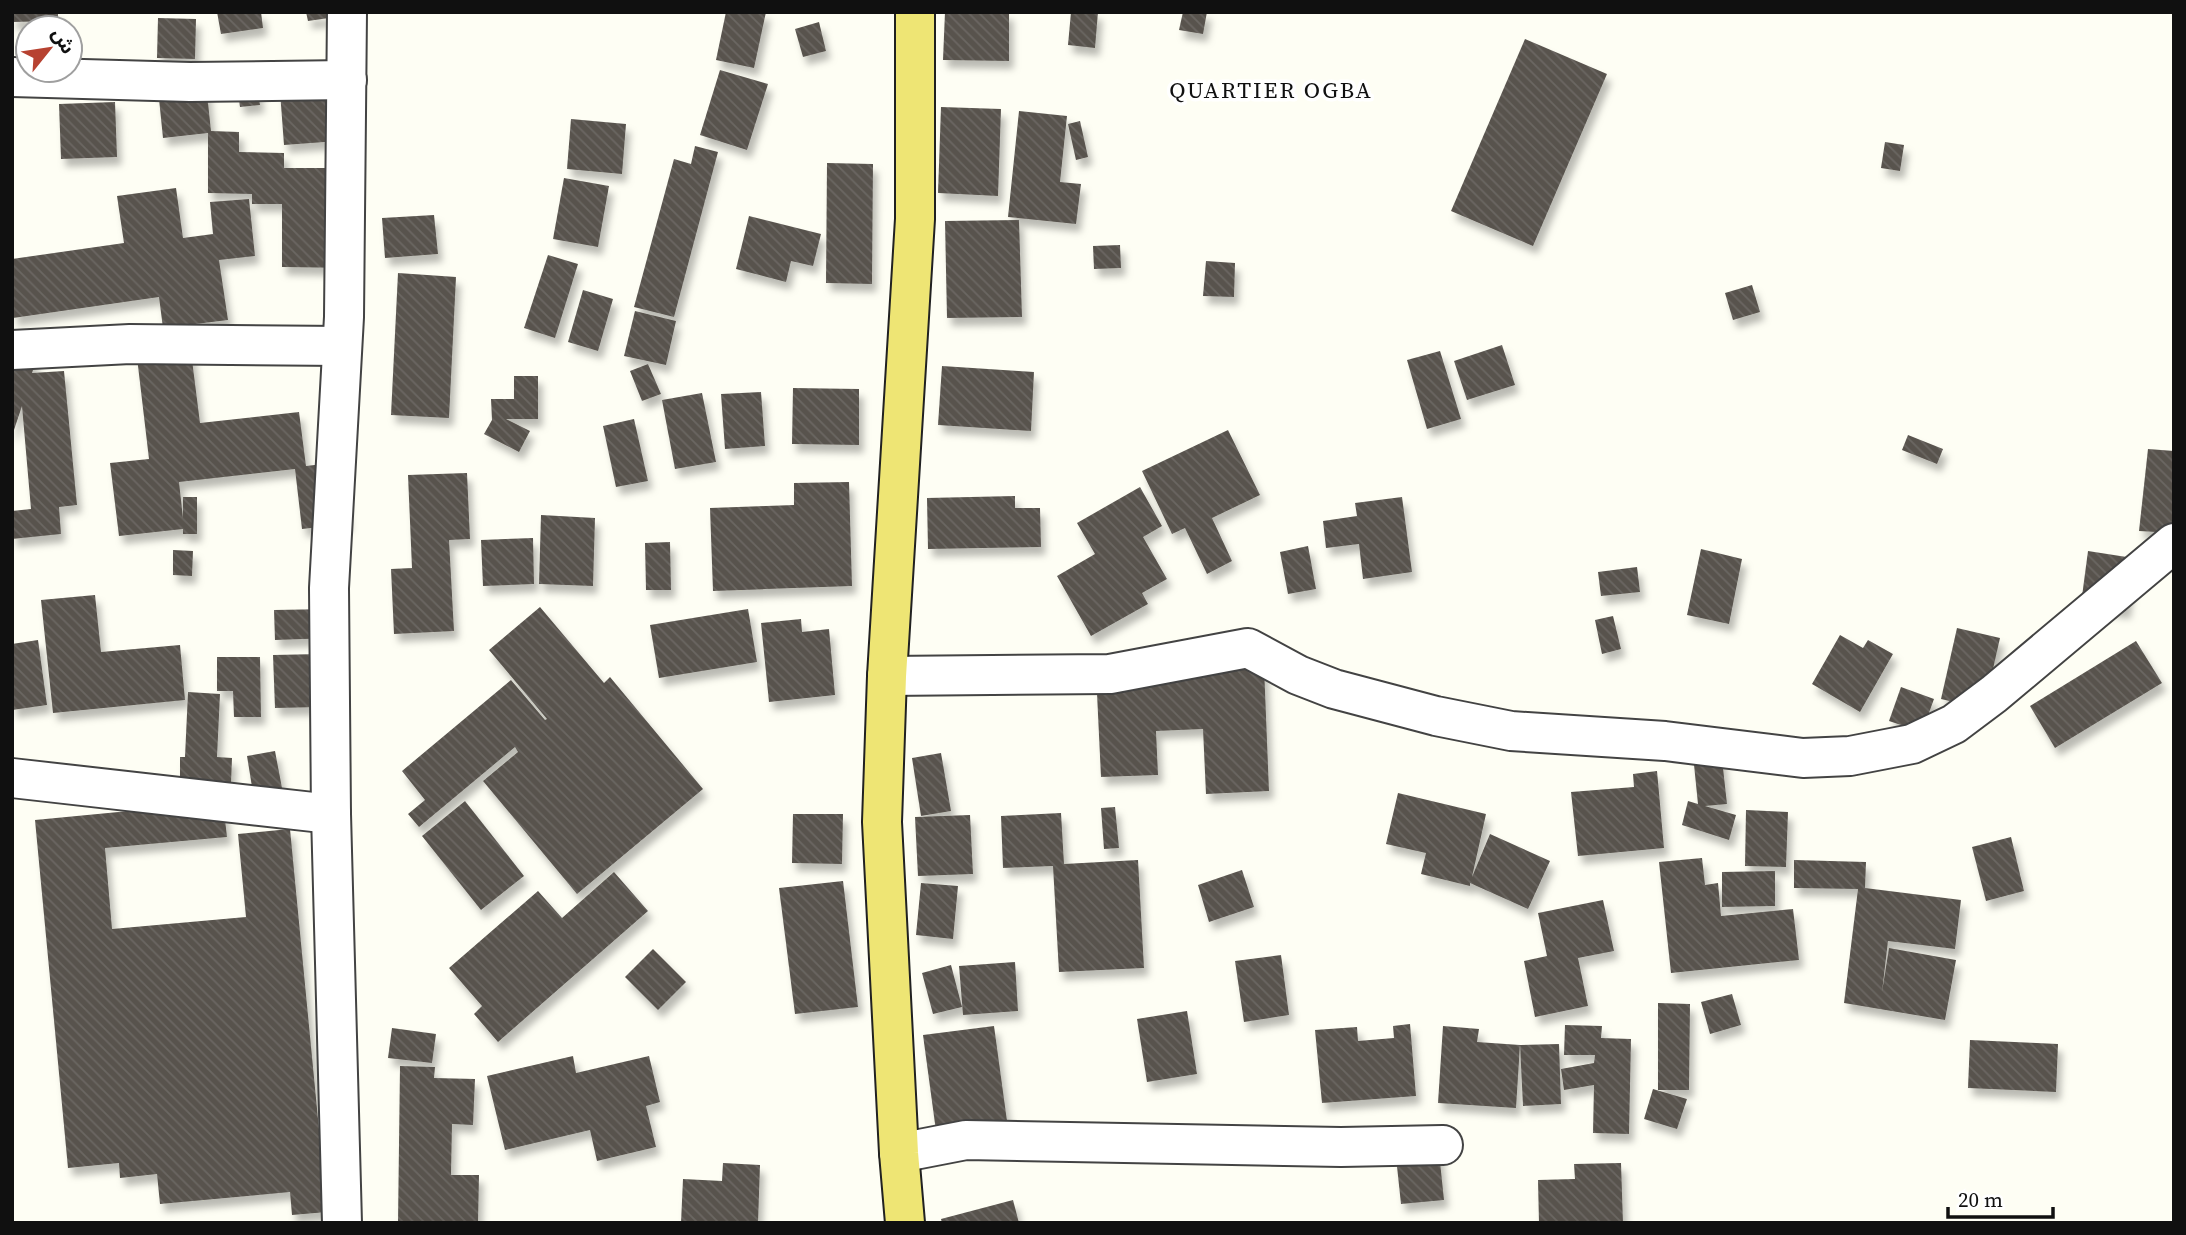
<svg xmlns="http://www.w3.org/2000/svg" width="2186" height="1235" font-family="'Source Serif 4','Noto Sans Arabic',serif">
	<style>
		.building { fill: url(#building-back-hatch); filter: url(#shadow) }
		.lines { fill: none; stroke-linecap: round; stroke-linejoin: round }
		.minor-casing { stroke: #434343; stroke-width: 42 }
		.major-casing { stroke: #212121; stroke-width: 42 }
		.minor { stroke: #fff; stroke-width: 38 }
		.major { stroke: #eee574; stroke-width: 38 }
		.labels { text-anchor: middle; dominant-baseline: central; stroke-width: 7; stroke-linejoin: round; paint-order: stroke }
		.neighbourhood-label { font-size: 23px; letter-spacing: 2px; fill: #101010; stroke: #fff }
	</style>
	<defs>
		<pattern id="building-back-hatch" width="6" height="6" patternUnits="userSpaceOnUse" patternTransform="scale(1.75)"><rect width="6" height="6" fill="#58534d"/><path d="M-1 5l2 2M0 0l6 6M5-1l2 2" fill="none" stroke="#6b6762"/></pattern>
		<filter id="shadow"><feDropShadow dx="4.5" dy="8" stdDeviation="3.5" flood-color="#0004"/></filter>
	</defs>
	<rect width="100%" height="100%" fill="#fefef4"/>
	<g class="building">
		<polygon points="12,12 58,12 58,21 12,22"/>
		<polygon points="217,12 261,12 263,28 221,34"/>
		<polygon points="306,12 357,12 357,14 308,21"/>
		<polygon points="726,12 766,12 754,68 716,60"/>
		<polygon points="945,12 1009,12 1009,61 943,60"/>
		<polygon points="1071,12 1098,12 1095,48 1068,45"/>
		<polygon points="1183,12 1207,12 1203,34 1179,30"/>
		<polygon points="158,18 196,19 195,59 157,58"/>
		<polygon points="819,22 826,51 803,57 795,29"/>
		<polygon points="1525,39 1607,74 1533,246 1451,211"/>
		<polygon points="720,70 768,84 747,150 700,135"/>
		<polygon points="347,73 352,140 284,145 279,78"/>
		<polygon points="206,84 211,131 239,132 239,152 284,153 284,168 349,168 349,268 282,267 282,204 252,204 252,194 208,193 208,133 163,138 158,89"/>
		<polygon points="257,84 260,105 240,107 237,86"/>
		<polygon points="115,102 117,157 61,159 59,104"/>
		<polygon points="941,107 1001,109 998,196 938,193"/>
		<polygon points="1019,111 1067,116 1060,182 1081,184 1076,224 1008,217"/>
		<polygon points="571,119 626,124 622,174 567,169"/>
		<polygon points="1080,121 1088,157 1076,160 1068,124"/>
		<polygon points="1885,142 1904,145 1900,171 1881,168"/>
		<polygon points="695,146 718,152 674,317 634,307 674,159 691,164"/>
		<polygon points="827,163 873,164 872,284 826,283"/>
		<polygon points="564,178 609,186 598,247 553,239"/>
		<polygon points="176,188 183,238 213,234 210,202 249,199 255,256 219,260 228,320 163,328 159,297 13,318 12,259 124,243 117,196"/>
		<polygon points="434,215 438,254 385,258 382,218"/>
		<polygon points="749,216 821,234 813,266 791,261 786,282 736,269"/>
		<polygon points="1019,220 1022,317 947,318 945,221"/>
		<polygon points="1120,245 1121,268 1094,269 1093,246"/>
		<polygon points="548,255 578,264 555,338 524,328"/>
		<polygon points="1206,261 1235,263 1234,297 1203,296"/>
		<polygon points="398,273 456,277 449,418 391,415"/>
		<polygon points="1752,285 1760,312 1733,320 1725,293"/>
		<polygon points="583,290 613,299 598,351 568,342"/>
		<polygon points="635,311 676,321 666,365 624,356"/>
		<polygon points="190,344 200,423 299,412 306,466 340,462 347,524 302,529 295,469 179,482 183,518 183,497 197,497 197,534 183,534 183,529 119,536 110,463 149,459 136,349"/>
		<polygon points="1502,345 1515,385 1467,400 1454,361"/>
		<polygon points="1440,351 1461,419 1427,429 1407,360"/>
		<polygon points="12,354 36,361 32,373 64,371 77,505 59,507 61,534 12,539 12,511 31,509 22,406 12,436"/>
		<polygon points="648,364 661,394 642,401 630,371"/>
		<polygon points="942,366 1034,372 1031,431 938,425"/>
		<polygon points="514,376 538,376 538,419 506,419 530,431 519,452 484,434 492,420 491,399 514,399"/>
		<polygon points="793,388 859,389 859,445 792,444"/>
		<polygon points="761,392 765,446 725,449 721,394"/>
		<polygon points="702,393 716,462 675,469 662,400"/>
		<polygon points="634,419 648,481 616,487 603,426"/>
		<polygon points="1228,430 1260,495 1212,518 1232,561 1207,574 1185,528 1172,534 1142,471"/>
		<polygon points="1908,435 1943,449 1937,464 1902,450"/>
		<polygon points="2148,449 2174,451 2174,533 2139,531"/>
		<polygon points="467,473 470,539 449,540 454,631 394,634 391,569 412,568 408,475"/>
		<polygon points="849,482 852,586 713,591 710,508 794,505 794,483"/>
		<polygon points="1140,487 1162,526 1143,537 1167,579 1142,593 1148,604 1091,636 1057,576 1095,554 1077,523"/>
		<polygon points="1015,496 1015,508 1040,508 1041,547 928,549 927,498"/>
		<polygon points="1402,497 1412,572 1363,579 1359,544 1326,548 1323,521 1357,516 1355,503"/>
		<polygon points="541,515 595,518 593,586 539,584"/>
		<polygon points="533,538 534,584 483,586 481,540"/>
		<polygon points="670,542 671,590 646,590 645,543"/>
		<polygon points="1308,546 1316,589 1288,594 1280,552"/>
		<polygon points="1701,549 1742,559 1729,624 1687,615"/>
		<polygon points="173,550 193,551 192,576 173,575"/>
		<polygon points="2088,551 2133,558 2126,611 2081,604"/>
		<polygon points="1637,567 1640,592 1601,596 1598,572"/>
		<polygon points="95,595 101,652 180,645 185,700 53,713 41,600"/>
		<polygon points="540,607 604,683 610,677 703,789 577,894 483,781 518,752 515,747 419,827 408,814 425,800 402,771 511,680 545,720 547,719 489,650"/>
		<polygon points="331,609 332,638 275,640 274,610"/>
		<polygon points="748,609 757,662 659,678 650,625"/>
		<polygon points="1613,616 1621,649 1602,654 1595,620"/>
		<polygon points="801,619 802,632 829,629 835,695 769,702 761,623"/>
		<polygon points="1957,628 2000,638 1984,709 1941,699"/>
		<polygon points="1840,635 1863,648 1868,640 1893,654 1860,712 1812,684"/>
		<polygon points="38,640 47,705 12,710 12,644"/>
		<polygon points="2136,641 2162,683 2055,748 2030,706"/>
		<polygon points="320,654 322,707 275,708 273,655"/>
		<polygon points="217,657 260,657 261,717 234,717 233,691 217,691"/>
		<polygon points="1264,666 1269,791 1206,794 1203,729 1156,731 1158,775 1101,777 1096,672"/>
		<polygon points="1901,687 1934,699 1922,732 1889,721"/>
		<polygon points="188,692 220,694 217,757 232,758 231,784 180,783 180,757 185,757"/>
		<polygon points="1719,732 1727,804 1705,806 1736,815 1729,840 1682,825 1688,801 1698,804 1691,735"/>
		<polygon points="275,751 282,788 253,793 247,756"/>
		<polygon points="941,753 951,811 921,816 912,758"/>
		<polygon points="1657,771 1664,848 1578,856 1571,792 1634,787 1633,774"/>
		<polygon points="1398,793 1486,814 1472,877 1490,834 1550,861 1528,909 1470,883 1470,886 1421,874 1426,853 1386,844"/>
		<polygon points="465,801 524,876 481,910 422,836"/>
		<polygon points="223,802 227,837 105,848 112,929 246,917 238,834 290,829 327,1212 292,1215 290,1192 160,1204 157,1174 120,1178 119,1163 68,1168 35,820"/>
		<polygon points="1115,807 1119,848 1104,849 1101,808"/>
		<polygon points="1746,810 1788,812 1786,867 1745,866"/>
		<polygon points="1061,813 1064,864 1138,860 1144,968 1059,972 1053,866 1003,868 1001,816"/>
		<polygon points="793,814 843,814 842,864 792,863"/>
		<polygon points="970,815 973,874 918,876 915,817"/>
		<polygon points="2011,837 2024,891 1986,901 1972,847"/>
		<polygon points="1702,858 1705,885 1718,883 1721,916 1793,909 1799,960 1671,973 1659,862"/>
		<polygon points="1794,860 1866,862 1865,888 1961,900 1955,949 1888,941 1882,992 1889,948 1956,960 1945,1020 1844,1003 1858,889 1794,888"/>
		<polygon points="1242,870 1254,907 1209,922 1198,885"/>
		<polygon points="1775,871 1775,906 1722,907 1722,872"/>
		<polygon points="614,872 648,911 498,1042 474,1014 482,1006 449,968 538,891 562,918"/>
		<polygon points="843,881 858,1007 795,1014 779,888"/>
		<polygon points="921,883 958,886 953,939 916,935"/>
		<polygon points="1603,900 1614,951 1578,958 1588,1006 1535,1017 1524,961 1547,956 1538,913"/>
		<polygon points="653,949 686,982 658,1010 625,977"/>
		<polygon points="1281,955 1289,1015 1244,1022 1235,961"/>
		<polygon points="1015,962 1018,1011 963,1015 959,966"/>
		<polygon points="951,965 962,1007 933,1014 922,973"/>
		<polygon points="1732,994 1741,1025 1710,1034 1701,1002"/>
		<polygon points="1658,1003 1690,1004 1689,1090 1658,1090"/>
		<polygon points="1187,1011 1197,1074 1147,1082 1137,1019"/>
		<polygon points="1410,1024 1416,1096 1322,1103 1315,1030 1357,1027 1358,1041 1394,1038 1393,1026"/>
		<polygon points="1565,1025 1602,1026 1601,1038 1631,1039 1629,1134 1593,1133 1594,1085 1564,1090 1561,1069 1594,1063 1595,1055 1564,1055"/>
		<polygon points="994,1026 1007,1121 936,1131 923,1035"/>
		<polygon points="1443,1026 1479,1029 1477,1042 1520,1045 1516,1108 1438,1103"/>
		<polygon points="392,1028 436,1034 432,1063 388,1058"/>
		<polygon points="1970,1040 2058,1044 2056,1092 1968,1088"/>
		<polygon points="1559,1044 1561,1104 1523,1106 1520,1045"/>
		<polygon points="573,1056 576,1073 649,1056 660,1102 646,1106 656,1147 597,1161 590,1130 505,1150 487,1076"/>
		<polygon points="400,1066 435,1067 434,1078 475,1079 473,1125 452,1124 451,1175 479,1175 478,1223 398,1223"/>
		<polygon points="1653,1089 1687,1099 1677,1129 1644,1119"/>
		<polygon points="1437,1133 1444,1200 1401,1204 1394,1138"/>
		<polygon points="723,1163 760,1165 758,1223 681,1223 683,1179 722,1181"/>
		<polygon points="1621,1163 1623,1223 1539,1223 1538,1180 1575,1179 1574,1164"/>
		<polygon points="1013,1200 1019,1223 942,1223 941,1219"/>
	</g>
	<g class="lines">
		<g class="minor-casing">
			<g id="minor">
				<polyline points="12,77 190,82 347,80"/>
				<polyline points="12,350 130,344 342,346"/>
				<polyline points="887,676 1110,674 1248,648 1298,675 1334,689 1436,716 1511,731 1665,741 1803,758 1850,756 1912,744 1954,724 1994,694 2174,543"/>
				<polyline points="12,778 331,814"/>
				<polyline points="899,1153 966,1140 1341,1147 1443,1145"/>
				<polyline points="342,1223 331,814 329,588 344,317 347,12"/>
			</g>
		</g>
		<g class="major-casing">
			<polyline id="major" points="905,1223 899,1153 882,822 887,676 915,219 915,12"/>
		</g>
		<use href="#minor" class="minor"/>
		<use href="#major" class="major"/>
	</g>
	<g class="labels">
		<g class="neighbourhood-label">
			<text x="1271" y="90">QUARTIER OGBA</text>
		</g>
	</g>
	<rect width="2186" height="1235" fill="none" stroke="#101010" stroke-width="28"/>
	<g transform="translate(49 49) rotate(60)"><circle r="33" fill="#ffffff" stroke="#9f9f9f" stroke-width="2"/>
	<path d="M0-5L12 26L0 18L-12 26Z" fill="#b74231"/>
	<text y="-10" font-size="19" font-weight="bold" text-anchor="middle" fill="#101010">ش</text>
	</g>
	<path d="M1948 1207v10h105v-10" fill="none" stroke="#101010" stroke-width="3.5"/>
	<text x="1958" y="1207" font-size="21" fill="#101010" stroke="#ffffff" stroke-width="5" paint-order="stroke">20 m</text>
</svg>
